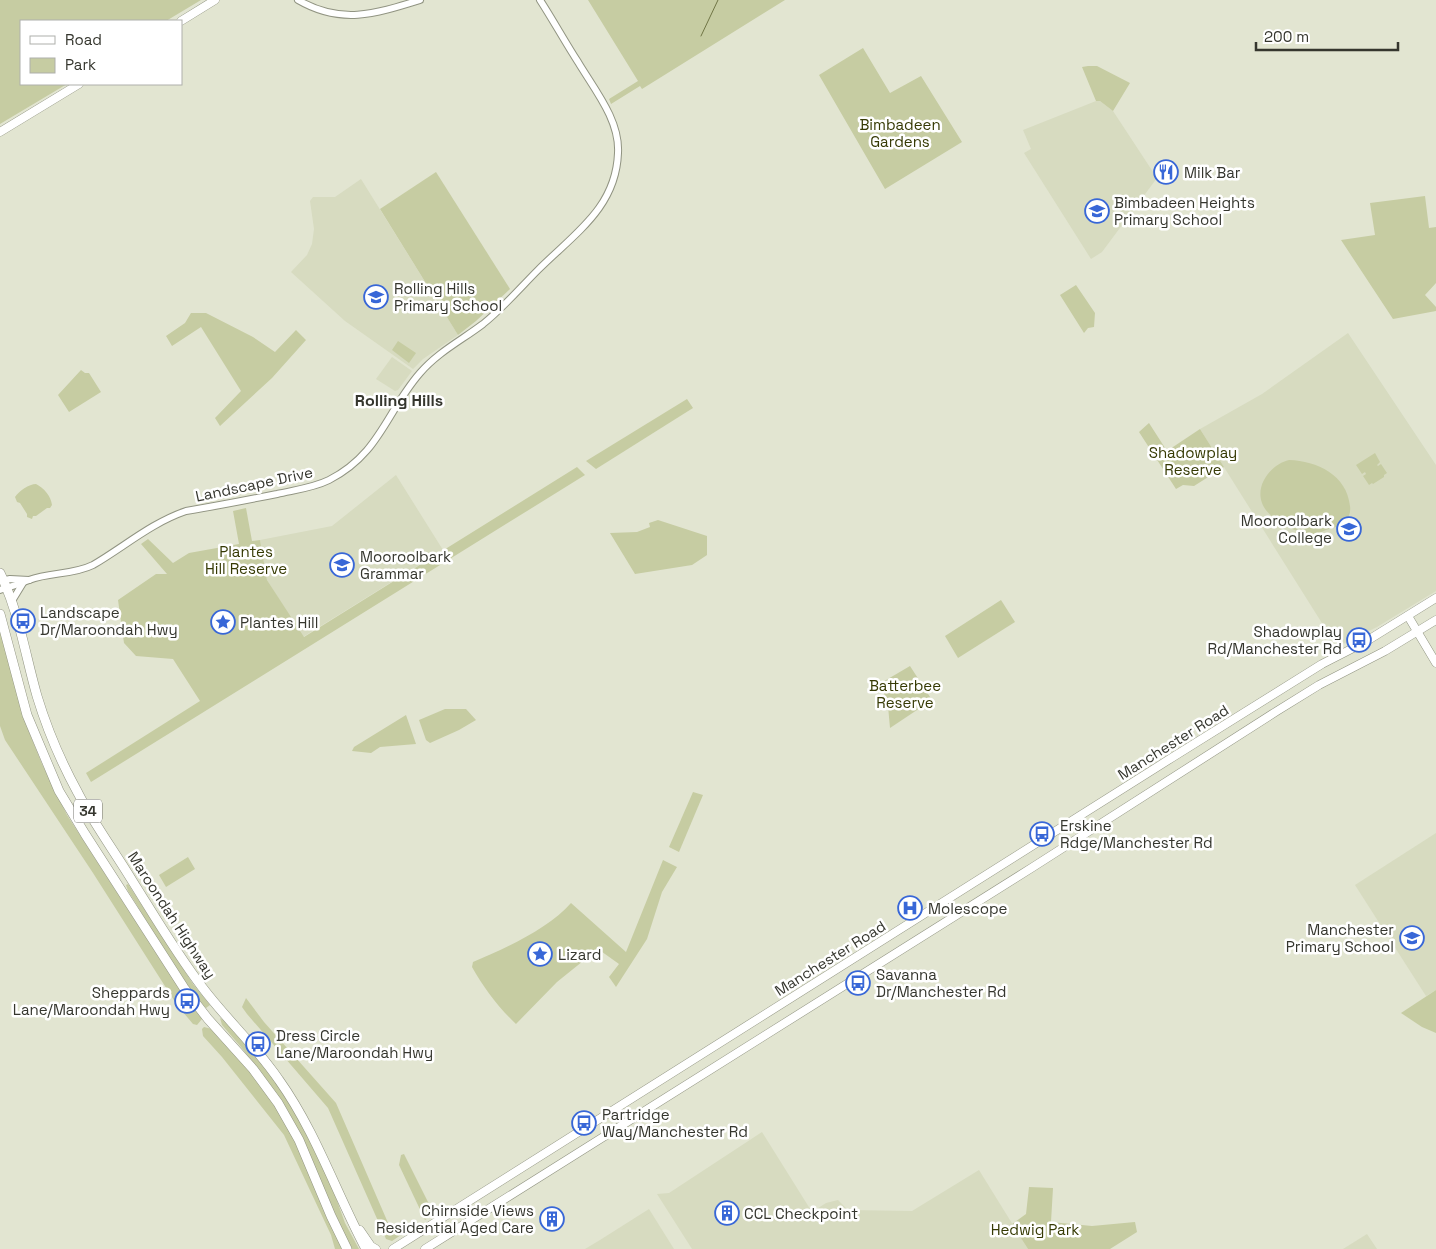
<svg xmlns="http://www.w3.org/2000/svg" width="1436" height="1249" font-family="'Space Grotesk',sans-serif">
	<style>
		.built { fill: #d7dbc0 }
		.green { fill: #c6cca2 }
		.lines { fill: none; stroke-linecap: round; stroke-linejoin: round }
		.stream { stroke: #707545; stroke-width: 1 }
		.minor-casing { stroke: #919482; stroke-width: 8 }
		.major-casing { stroke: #919482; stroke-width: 9 }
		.highway-casing { stroke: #919482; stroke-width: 10 }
		.minor { stroke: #fff; stroke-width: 6 }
		.major { stroke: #fff; stroke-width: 8 }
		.highway { stroke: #fff; stroke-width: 9 }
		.labels { text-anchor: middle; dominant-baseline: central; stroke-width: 5; stroke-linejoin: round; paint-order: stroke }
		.shield { fill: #fff; stroke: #72726d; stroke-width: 1 }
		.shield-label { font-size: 14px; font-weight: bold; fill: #35362e }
		.park-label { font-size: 15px; fill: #363a04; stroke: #fff }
		.poi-label { font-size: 15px; fill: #35362e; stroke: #fff; text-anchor: start }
		.street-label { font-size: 15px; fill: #35362e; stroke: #fff }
		.neighbourhood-label { font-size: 16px; font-weight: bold; fill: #35362e; stroke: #fff }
	</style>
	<rect width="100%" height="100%" fill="#e2e5d1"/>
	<g class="built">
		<polygon points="1096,101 1100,101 1113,111 1157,178 1102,252 1091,259 1024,153 1031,149 1023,130"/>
		<polygon points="361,179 458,335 423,359 413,369 345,321 291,272 307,255 312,244 314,229 310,201 313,197 335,197"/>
		<polygon points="1348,333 1436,465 1436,591 1377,627 1337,647 1200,429 1262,394"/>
		<polygon points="392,357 412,371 398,390 395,391 376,379"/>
		<polygon points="396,475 443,550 303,637 267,580 260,540 332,526"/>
		<polygon points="1436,833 1436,990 1426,996 1355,885"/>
		<polygon points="762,1132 812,1212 826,1203 838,1200 848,1210 912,1211 979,1170 1028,1249 692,1249 657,1194 669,1193"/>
		<polygon points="649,1209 674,1249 585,1249 600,1240"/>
		<polygon points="1367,1234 1377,1249 1343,1249"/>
	</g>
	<g class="green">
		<polygon points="0,0 201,0 166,21 21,21 21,84 67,84 0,124"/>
		<polygon points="588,0 785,0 642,89 640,86 611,104 609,99 638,81"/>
		<polygon points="863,48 890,93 921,76 962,142 885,189 819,75"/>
		<polygon points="1088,66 1097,66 1130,83 1113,111 1100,101 1096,101 1082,67"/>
		<polygon points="436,172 510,289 476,321 458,335 380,209"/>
		<polygon points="1425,196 1429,228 1436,227 1436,283 1425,295 1436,307 1436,311 1393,319 1341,240 1375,235 1370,203"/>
		<polygon points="1076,285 1095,313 1094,327 1088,328 1084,333 1060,295"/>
		<polygon points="191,313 206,313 253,337 275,352 296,330 306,340 272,378 220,426 215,418 241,391 201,327 172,346 166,336 185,323"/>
		<polygon points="398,341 416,353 409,363 392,350"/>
		<polygon points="81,370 85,373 89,373 101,392 69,412 58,395"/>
		<polygon points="687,399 693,408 596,469 586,461"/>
		<polygon points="1149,423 1167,451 1200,429 1224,467 1194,486 1183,485 1176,489 1139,432"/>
		<polygon points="1375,453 1380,462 1377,465 1378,466 1381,464 1387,473 1384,475 1384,477 1373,484 1372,483 1369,485 1363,476 1366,474 1365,472 1362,474 1356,465"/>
		<path d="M1289,460C1317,461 1347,475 1350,506C1351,512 1349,518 1344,523C1339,526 1332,528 1326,530C1322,532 1316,534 1312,534C1296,534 1267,518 1262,503C1255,484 1272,464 1289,460Z"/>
		<polygon points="577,467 585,475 91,782 86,773 200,701 173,659 136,656 124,643 118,600 156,574 167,574 141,544 148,539 173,563 189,553 239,544 233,511 246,508 252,541 260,540 267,580 304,637"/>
		<path d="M36,484C44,488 51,496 52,505L50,508H47L36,516H33L32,519L27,517V514L20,503L17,502L15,497C19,491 29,484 36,484Z"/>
		<polygon points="658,520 707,536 707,555 692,565 635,574 610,533 637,532 650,527 649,523"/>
		<polygon points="1001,600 1015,622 958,658 945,636"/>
		<polygon points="0,630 29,732 42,764 67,815 165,967 201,1016 202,1019 197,1025 193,1024 177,1005 93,873 5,740 0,726"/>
		<polygon points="910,666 932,700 890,728 888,706 881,683"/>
		<polygon points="445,709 466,709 476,720 459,730 430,743 426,740 419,720"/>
		<polygon points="406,715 416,744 380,747 371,753 352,751 354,747"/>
		<polygon points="693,792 703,795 679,852 669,847"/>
		<polygon points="188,857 195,869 166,887 159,875"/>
		<path d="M663,860L677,867L662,892L647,939L616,987L609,977L619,964L598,949L557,982L516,1024C498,1007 484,988 472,967L473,962C504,949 550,928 571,903L626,952Z"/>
		<path d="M128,884L193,984L210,1005L206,1008C175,979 152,927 128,891L126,885Z"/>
		<polygon points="1436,990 1436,1033 1422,1027 1401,1013"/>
		<polygon points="246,998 264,1022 336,1103 392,1232 401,1235 392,1241 386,1239 328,1108 247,1014 242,1007"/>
		<polygon points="220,1018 230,1025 263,1062 299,1116 331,1184 345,1223 359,1249 351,1249 282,1102 241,1047 222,1025"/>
		<polygon points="204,1027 212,1029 247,1068 276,1106 290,1131 342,1249 335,1249 331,1235 284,1135 222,1057 203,1036 202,1029"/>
		<polygon points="404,1154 434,1214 425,1220 399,1165 401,1155"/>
		<polygon points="1029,1187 1053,1188 1051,1222 1092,1226 1135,1222 1137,1232 1110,1249 1028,1249 1012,1224 1026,1214"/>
	</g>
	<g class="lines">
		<polyline class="stream" points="701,36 718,0"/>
		<g class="minor-casing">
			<g id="minor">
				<path d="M298,0C341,25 375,14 420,0"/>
				<polyline points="1,581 10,579 29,580"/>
				<path d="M0,590C10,587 19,584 29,580C50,572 73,575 93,565C124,547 151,523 186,511C216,506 247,500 277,494C294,490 313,488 329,480C380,454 386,412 420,373C438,352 462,340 483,324C503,308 521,287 538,270C574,234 616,208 618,153C620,120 594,89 578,62C565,42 553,20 540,0"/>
				<polyline points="12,601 23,583"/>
			</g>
		</g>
		<g class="major-casing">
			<g id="major">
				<polyline points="181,21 215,0"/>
				<polyline points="0,132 79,84"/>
				<polyline points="1408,616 1436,663"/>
				<polyline points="360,1230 371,1246 376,1249"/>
				<polyline points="393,1249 1173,757 1322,664 1365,642 1436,598"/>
				<polyline points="425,1249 1033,867 1277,711 1319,685 1385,651 1436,620"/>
			</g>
		</g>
		<g class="highway-casing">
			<g id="highway">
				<path d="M0,573C19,612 25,654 37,696C47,729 61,762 78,793C94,824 115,852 133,882C155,917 176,953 202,987C226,1019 256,1046 279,1080C316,1132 336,1193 366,1249"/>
				<polyline points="0,614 27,715 59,791 85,834 184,988 208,1019 253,1069 278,1103 299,1140 331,1216 347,1249"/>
			</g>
		</g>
		<use href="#minor" class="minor"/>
		<use href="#major" class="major"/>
		<use href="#highway" class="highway"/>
	</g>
	<defs>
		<g id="restaurant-ring" transform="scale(1.25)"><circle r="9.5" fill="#fff" stroke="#3867d7" stroke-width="1.5"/><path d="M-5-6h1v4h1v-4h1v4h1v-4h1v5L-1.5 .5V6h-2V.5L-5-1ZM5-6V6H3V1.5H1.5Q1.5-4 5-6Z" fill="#3867d7"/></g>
		<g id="school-ring" transform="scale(1.25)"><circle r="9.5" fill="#fff" stroke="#3867d7" stroke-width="1.5"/><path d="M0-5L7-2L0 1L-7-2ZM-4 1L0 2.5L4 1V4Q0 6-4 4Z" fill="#3867d7"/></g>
		<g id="bus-ring" transform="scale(1.25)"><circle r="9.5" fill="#fff" stroke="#3867d7" stroke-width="1.5"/><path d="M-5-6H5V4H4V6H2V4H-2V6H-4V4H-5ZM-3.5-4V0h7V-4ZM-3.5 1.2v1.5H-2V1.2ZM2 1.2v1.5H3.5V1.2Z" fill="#3867d7"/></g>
		<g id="sight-ring" transform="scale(1.25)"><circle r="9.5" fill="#fff" stroke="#3867d7" stroke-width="1.5"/><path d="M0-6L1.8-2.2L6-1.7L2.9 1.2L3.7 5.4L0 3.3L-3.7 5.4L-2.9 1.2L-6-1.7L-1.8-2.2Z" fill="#3867d7"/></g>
		<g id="hospital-ring" transform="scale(1.25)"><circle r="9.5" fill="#fff" stroke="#3867d7" stroke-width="1.5"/><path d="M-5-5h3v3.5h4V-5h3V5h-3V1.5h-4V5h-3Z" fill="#3867d7"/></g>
		<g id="building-ring" transform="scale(1.25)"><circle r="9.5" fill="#fff" stroke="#3867d7" stroke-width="1.5"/><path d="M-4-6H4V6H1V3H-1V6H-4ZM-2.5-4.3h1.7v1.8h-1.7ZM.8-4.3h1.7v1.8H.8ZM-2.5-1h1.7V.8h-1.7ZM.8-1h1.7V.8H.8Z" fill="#3867d7"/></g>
	</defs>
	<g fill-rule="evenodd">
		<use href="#restaurant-ring" x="1166" y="172"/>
		<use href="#school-ring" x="1097" y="211"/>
		<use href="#school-ring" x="376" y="297"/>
		<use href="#school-ring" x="1349" y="529"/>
		<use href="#school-ring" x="342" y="565"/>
		<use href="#bus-ring" x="23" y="621"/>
		<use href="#sight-ring" x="223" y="622"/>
		<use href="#bus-ring" x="1359" y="640"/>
		<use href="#bus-ring" x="1042" y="834"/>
		<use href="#hospital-ring" x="910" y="908"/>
		<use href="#school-ring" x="1412" y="938"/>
		<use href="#sight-ring" x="540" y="954"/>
		<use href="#bus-ring" x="858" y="983"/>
		<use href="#bus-ring" x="187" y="1001"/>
		<use href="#bus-ring" x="258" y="1044"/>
		<use href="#bus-ring" x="584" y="1123"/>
		<use href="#building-ring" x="727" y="1213"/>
		<use href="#building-ring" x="552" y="1219"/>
	</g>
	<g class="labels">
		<rect class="shield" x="74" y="799.5" width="28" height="23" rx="4"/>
		<g class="shield-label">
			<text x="88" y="811">34</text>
		</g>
		<g class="park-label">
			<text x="900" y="124">Bimbadeen<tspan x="900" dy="17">Gardens</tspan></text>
			<text x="1193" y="452">Shadowplay<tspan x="1193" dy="17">Reserve</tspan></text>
			<text x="246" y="551">Plantes<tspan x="246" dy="17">Hill Reserve</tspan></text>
			<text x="905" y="685">Batterbee<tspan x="905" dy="17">Reserve</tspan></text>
			<text x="1035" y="1229">Hedwig Park</text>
		</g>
		<g class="poi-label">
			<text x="1184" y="172">Milk Bar</text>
			<text x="1114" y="202">Bimbadeen Heights<tspan x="1114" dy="17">Primary School</tspan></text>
			<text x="394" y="288">Rolling Hills<tspan x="394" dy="17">Primary School</tspan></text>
			<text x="1332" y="520" text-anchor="end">Mooroolbark<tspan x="1332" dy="17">College</tspan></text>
			<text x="360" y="556">Mooroolbark<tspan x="360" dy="17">Grammar</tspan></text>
			<text x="40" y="612">Landscape<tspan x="40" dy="17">Dr/Maroondah Hwy</tspan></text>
			<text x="240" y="622">Plantes Hill</text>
			<text x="1342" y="631" text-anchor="end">Shadowplay<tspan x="1342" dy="17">Rd/Manchester Rd</tspan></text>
			<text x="1060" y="825">Erskine<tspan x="1060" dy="17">Rdge/Manchester Rd</tspan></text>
			<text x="928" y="908">Molescope</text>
			<text x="1394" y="929" text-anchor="end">Manchester<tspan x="1394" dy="17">Primary School</tspan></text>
			<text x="558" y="954">Lizard</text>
			<text x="876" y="974">Savanna<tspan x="876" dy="17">Dr/Manchester Rd</tspan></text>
			<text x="170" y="992" text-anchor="end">Sheppards<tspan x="170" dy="17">Lane/Maroondah Hwy</tspan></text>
			<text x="276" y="1035">Dress Circle<tspan x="276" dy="17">Lane/Maroondah Hwy</tspan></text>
			<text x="602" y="1114">Partridge<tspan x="602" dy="17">Way/Manchester Rd</tspan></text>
			<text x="534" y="1210" text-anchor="end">Chirnside Views<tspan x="534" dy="17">Residential Aged Care</tspan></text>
			<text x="744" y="1213">CCL Checkpoint</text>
		</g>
		<g class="street-label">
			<text transform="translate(254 484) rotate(-12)">Landscape Drive</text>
			<text transform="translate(1173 742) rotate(-32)">Manchester Road</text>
			<text transform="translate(172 915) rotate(57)">Maroondah Highway</text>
			<text transform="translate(830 958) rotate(-32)">Manchester Road</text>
		</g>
		<g class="neighbourhood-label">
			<text x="399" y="400">Rolling Hills</text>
		</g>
	</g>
	<rect x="20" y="20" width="162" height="65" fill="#ffffff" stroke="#aeafab"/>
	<rect x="30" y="36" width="25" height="8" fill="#ffffff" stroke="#aeafab"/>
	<text x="65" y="45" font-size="15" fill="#35362e">Road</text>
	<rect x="30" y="58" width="25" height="15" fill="#c6cca2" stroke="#aeafab"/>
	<text x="65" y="70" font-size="15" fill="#35362e">Park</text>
	<path d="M1256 42v8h142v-8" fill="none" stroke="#35362e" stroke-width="2.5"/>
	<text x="1264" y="42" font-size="15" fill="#35362e" stroke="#ffffff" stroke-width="4" paint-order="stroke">200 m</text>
</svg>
